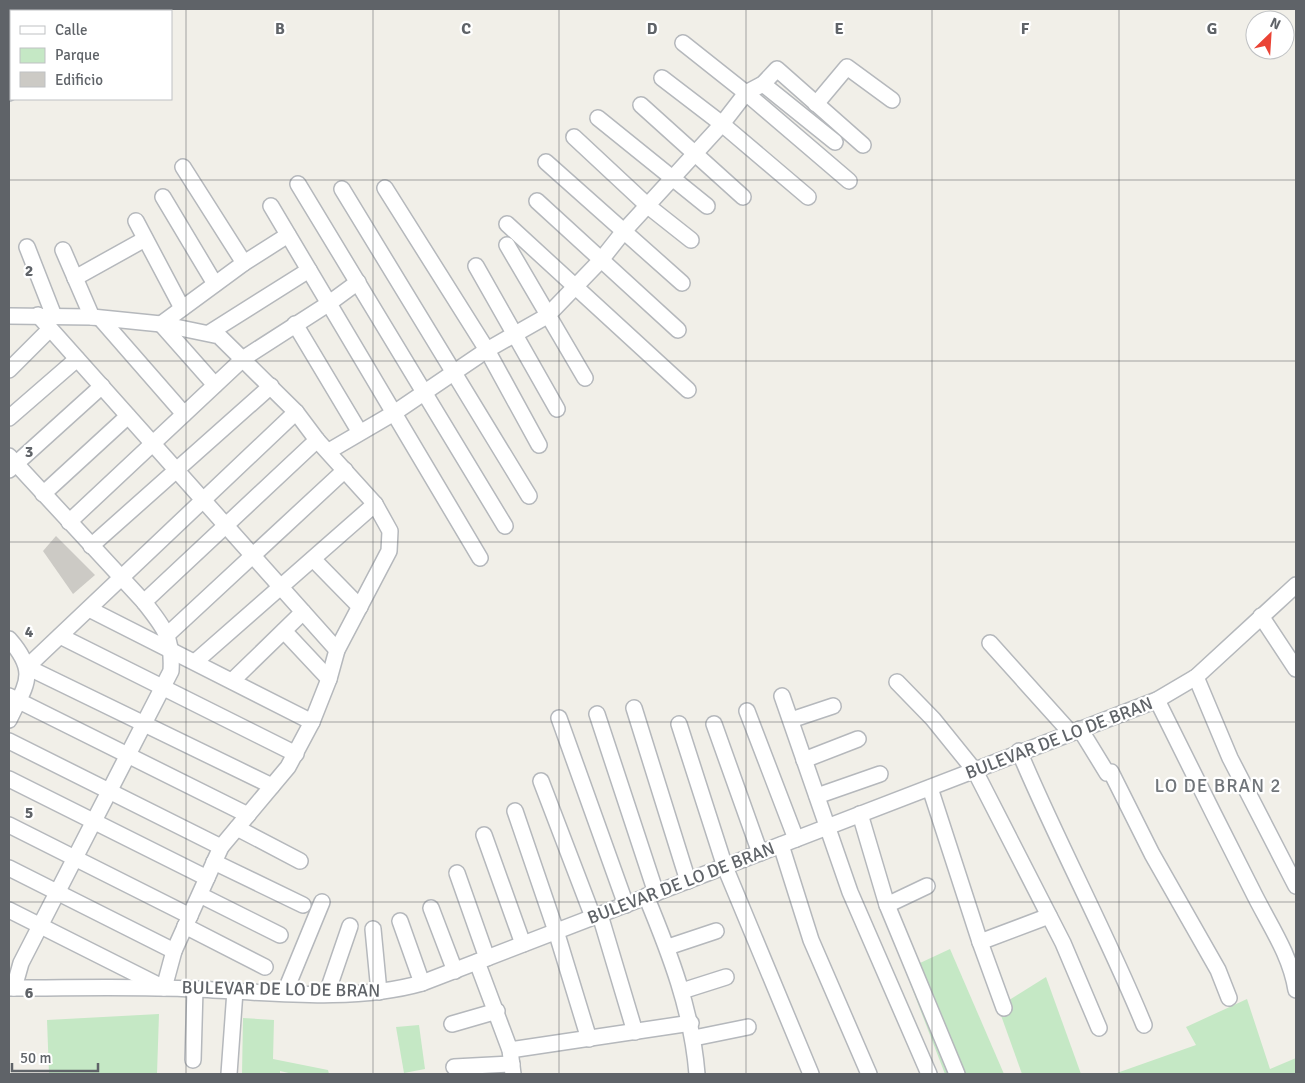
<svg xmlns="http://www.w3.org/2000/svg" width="1305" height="1083" font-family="Signika,sans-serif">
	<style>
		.green { fill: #c5e8c5 }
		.building { fill: #cccac5 }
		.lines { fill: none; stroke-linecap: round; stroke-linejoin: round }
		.minor-casing { stroke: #b5b8bc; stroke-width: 18 }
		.minor { stroke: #fff; stroke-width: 15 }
		.grid { fill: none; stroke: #5f6368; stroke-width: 1; stroke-opacity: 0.55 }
		.labels { text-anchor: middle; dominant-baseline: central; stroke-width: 4.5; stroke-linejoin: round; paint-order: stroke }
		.street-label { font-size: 18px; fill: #5f6368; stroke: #fff }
		.neighbourhood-label { font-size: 19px; letter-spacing: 1px; fill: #70757a; stroke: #fff }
		.grid-label { font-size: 16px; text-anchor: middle; font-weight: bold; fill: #5f6368; stroke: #fff; stroke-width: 4.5; stroke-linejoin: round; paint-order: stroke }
	</style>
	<rect width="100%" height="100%" fill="#f1efe8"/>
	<g class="green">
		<polygon points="950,949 1004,1074 945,1074 905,970"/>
		<polygon points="1046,977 1081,1074 1022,1074 998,1007"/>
		<polygon points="1247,999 1270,1069 1296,1058 1296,1074 1114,1074 1196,1045 1186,1027"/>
		<polygon points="159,1014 157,1074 49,1074 47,1020"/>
		<polygon points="243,1018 274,1020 273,1059 328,1070 329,1074 293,1074 280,1071 280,1074 242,1074"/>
		<polygon points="419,1025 425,1069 404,1073 396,1027"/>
	</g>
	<polygon class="building" points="56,536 95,575 73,594 43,551"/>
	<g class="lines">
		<g class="minor-casing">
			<g id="minor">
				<polyline points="25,9 29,11"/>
				<polyline points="69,11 71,9"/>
				<polyline points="683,43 746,93 849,181"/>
				<polyline points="9,44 11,46"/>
				<polyline points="662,78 722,124 808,197"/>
				<polyline points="763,84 835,142"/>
				<polyline points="9,93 11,89"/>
				<polyline points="816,104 847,67 892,100"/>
				<polyline points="641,105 743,197"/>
				<polyline points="598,118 707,206"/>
				<polyline points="574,137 648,206 691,240"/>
				<polyline points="546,162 682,283"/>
				<polyline points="183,167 244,263"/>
				<polyline points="298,184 505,526"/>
				<polyline points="385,188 487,350 539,445"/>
				<polyline points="342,189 529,496"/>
				<polyline points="163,197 215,284"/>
				<polyline points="537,201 678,330"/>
				<polyline points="271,206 480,558"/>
				<polyline points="136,221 182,308"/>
				<polyline points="507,224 688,390"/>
				<polyline points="507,245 585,378"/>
				<polyline points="27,247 54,316"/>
				<polyline points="63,250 92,317"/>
				<polyline points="476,266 557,409"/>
				<polyline points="75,278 145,239"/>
				<polyline points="38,315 337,650"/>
				<polyline points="9,316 92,317 161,324 219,336 296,412 317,440 375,504 390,531 389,551 337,650 329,679 312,722 288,767 221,847 174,951 164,988 9,910"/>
				<polyline points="101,319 184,414"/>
				<polyline points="295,324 359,431"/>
				<polyline points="209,333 309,270"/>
				<polyline points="9,370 50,329"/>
				<polyline points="215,385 161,324 244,263 288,235"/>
				<polyline points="9,418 77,359"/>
				<polyline points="329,451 394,413 487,350 547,316 601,260 624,231 722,124 746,93 763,84 777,69 863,145"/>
				<path d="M9,456L144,602C164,627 173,638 171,671L21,963L14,988"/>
				<polyline points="9,470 102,386"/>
				<polyline points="43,494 128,416"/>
				<polyline points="69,522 244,358 328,304 358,282"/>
				<polyline points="91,546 271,386"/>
				<polyline points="313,559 360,607"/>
				<polyline points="144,602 317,440"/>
				<polyline points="89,609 312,722"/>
				<polyline points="1261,616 1296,669"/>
				<polyline points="284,631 329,679"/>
				<polyline points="60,636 296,754"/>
				<polyline points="166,636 345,470"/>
				<path d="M9,639C39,673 26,684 9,720"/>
				<polyline points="990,643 1070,732"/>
				<polyline points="195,662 375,504"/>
				<polyline points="27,667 296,412"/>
				<polyline points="27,667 272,786"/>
				<polyline points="1196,677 1230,758 1296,886"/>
				<polyline points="232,681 303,612"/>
				<polyline points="897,682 933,719 975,771 1063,943 1099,1028"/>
				<polyline points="9,696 248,815"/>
				<polyline points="782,696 850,892 929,1074"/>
				<path d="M1157,700C1188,763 1220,827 1252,890C1268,923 1290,953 1296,990"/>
				<polyline points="634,708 688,881"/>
				<polyline points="747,711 796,839"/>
				<polyline points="597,714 656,893"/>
				<polyline points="559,718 626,905"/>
				<polyline points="791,720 833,706"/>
				<polyline points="679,724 725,867 811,1074"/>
				<polyline points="714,724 760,853"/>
				<polyline points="1080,729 1107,773 1111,772 1152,854 1218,970 1229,998"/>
				<polyline points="9,741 221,847"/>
				<path d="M1019,751C1058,844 1106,932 1144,1025"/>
				<polyline points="804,760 858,739"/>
				<polyline points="9,779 207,878"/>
				<polyline points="541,781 593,917"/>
				<polyline points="930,788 980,942 1004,1008"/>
				<polyline points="817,796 880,774"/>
				<polyline points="515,811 556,931 589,1039"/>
				<polyline points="860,814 887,905 957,1074"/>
				<polyline points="9,825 190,916"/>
				<polyline points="237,828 300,861"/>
				<polyline points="484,835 523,944"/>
				<polyline points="781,845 811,940 869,1074"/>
				<polyline points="214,862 303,905"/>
				<polyline points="9,868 174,951"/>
				<polyline points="457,873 487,958"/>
				<polyline points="200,895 280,935"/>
				<path d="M646,896C670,954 692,1011 697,1074"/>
				<polyline points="887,905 927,886"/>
				<polyline points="431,908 455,971"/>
				<polyline points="600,915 635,1032"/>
				<polyline points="400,921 422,983"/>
				<polyline points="185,926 265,967"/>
				<polyline points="373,929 379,992"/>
				<polyline points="980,942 1049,916"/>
				<polyline points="668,947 716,931"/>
				<polyline points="477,962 510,1050 513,1074"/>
				<path d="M9,988C71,988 133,986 195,989C268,992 352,1003 422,983L1157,700L1196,677L1296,585"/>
				<polyline points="682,991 726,977"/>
				<polyline points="285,992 322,902"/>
				<polyline points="327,993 350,926"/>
				<polyline points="452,1024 497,1011"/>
				<polyline points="694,1038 748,1027"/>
				<polyline points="510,1050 691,1023"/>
				<polyline points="193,1060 195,989"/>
				<polyline points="454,1067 512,1064"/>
				<polyline points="229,1074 235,991"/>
			</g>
		</g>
		<use href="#minor" class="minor"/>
	</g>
	<path class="grid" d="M186,9V1074M373,9V1074M559,9V1074M746,9V1074M932,9V1074M1119,9V1074M9,180H1296M9,361H1296M9,542H1296M9,722H1296M9,902H1296"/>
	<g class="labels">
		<g class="street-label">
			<text transform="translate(1059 738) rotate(-21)">BULEVAR DE LO DE BRAN</text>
			<text transform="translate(681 883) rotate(-21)">BULEVAR DE LO DE BRAN</text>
			<text transform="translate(281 989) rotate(1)">BULEVAR DE LO DE BRAN</text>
		</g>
		<g class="neighbourhood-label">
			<text x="1218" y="786">LO DE BRAN 2</text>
		</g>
	</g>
	<g class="grid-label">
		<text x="280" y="34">B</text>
		<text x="466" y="34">C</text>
		<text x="652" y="34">D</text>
		<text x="839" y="34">E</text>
		<text x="1025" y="34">F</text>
		<text x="1212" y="34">G</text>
		<text x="29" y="276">2</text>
		<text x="29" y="457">3</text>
		<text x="29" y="637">4</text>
		<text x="29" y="818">5</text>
		<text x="29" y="998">6</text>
	</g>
	<rect width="1305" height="1083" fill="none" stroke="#5f6368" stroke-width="20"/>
	<rect x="10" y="10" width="162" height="90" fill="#ffffff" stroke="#bfc1c3"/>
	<rect x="20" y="26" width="25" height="8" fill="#ffffff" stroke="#bfc1c3"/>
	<text x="55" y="35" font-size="15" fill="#5f6368">Calle</text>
	<rect x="20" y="48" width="25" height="15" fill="#c5e8c5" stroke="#bfc1c3"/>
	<text x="55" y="60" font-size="15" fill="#5f6368">Parque</text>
	<rect x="20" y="72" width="25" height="15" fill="#cccac5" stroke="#bfc1c3"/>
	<text x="55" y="85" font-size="15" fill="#5f6368">Edificio</text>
	<g transform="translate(1270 35) rotate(25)"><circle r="24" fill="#ffffff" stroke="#bfc1c3"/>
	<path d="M0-4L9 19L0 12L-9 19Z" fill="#ea4335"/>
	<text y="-8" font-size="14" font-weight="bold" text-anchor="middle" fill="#5f6368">N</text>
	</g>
	<path d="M12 1063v8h86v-8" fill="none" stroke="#5f6368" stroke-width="2.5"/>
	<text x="20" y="1063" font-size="15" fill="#5f6368" stroke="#ffffff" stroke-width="4" paint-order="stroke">50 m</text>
</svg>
